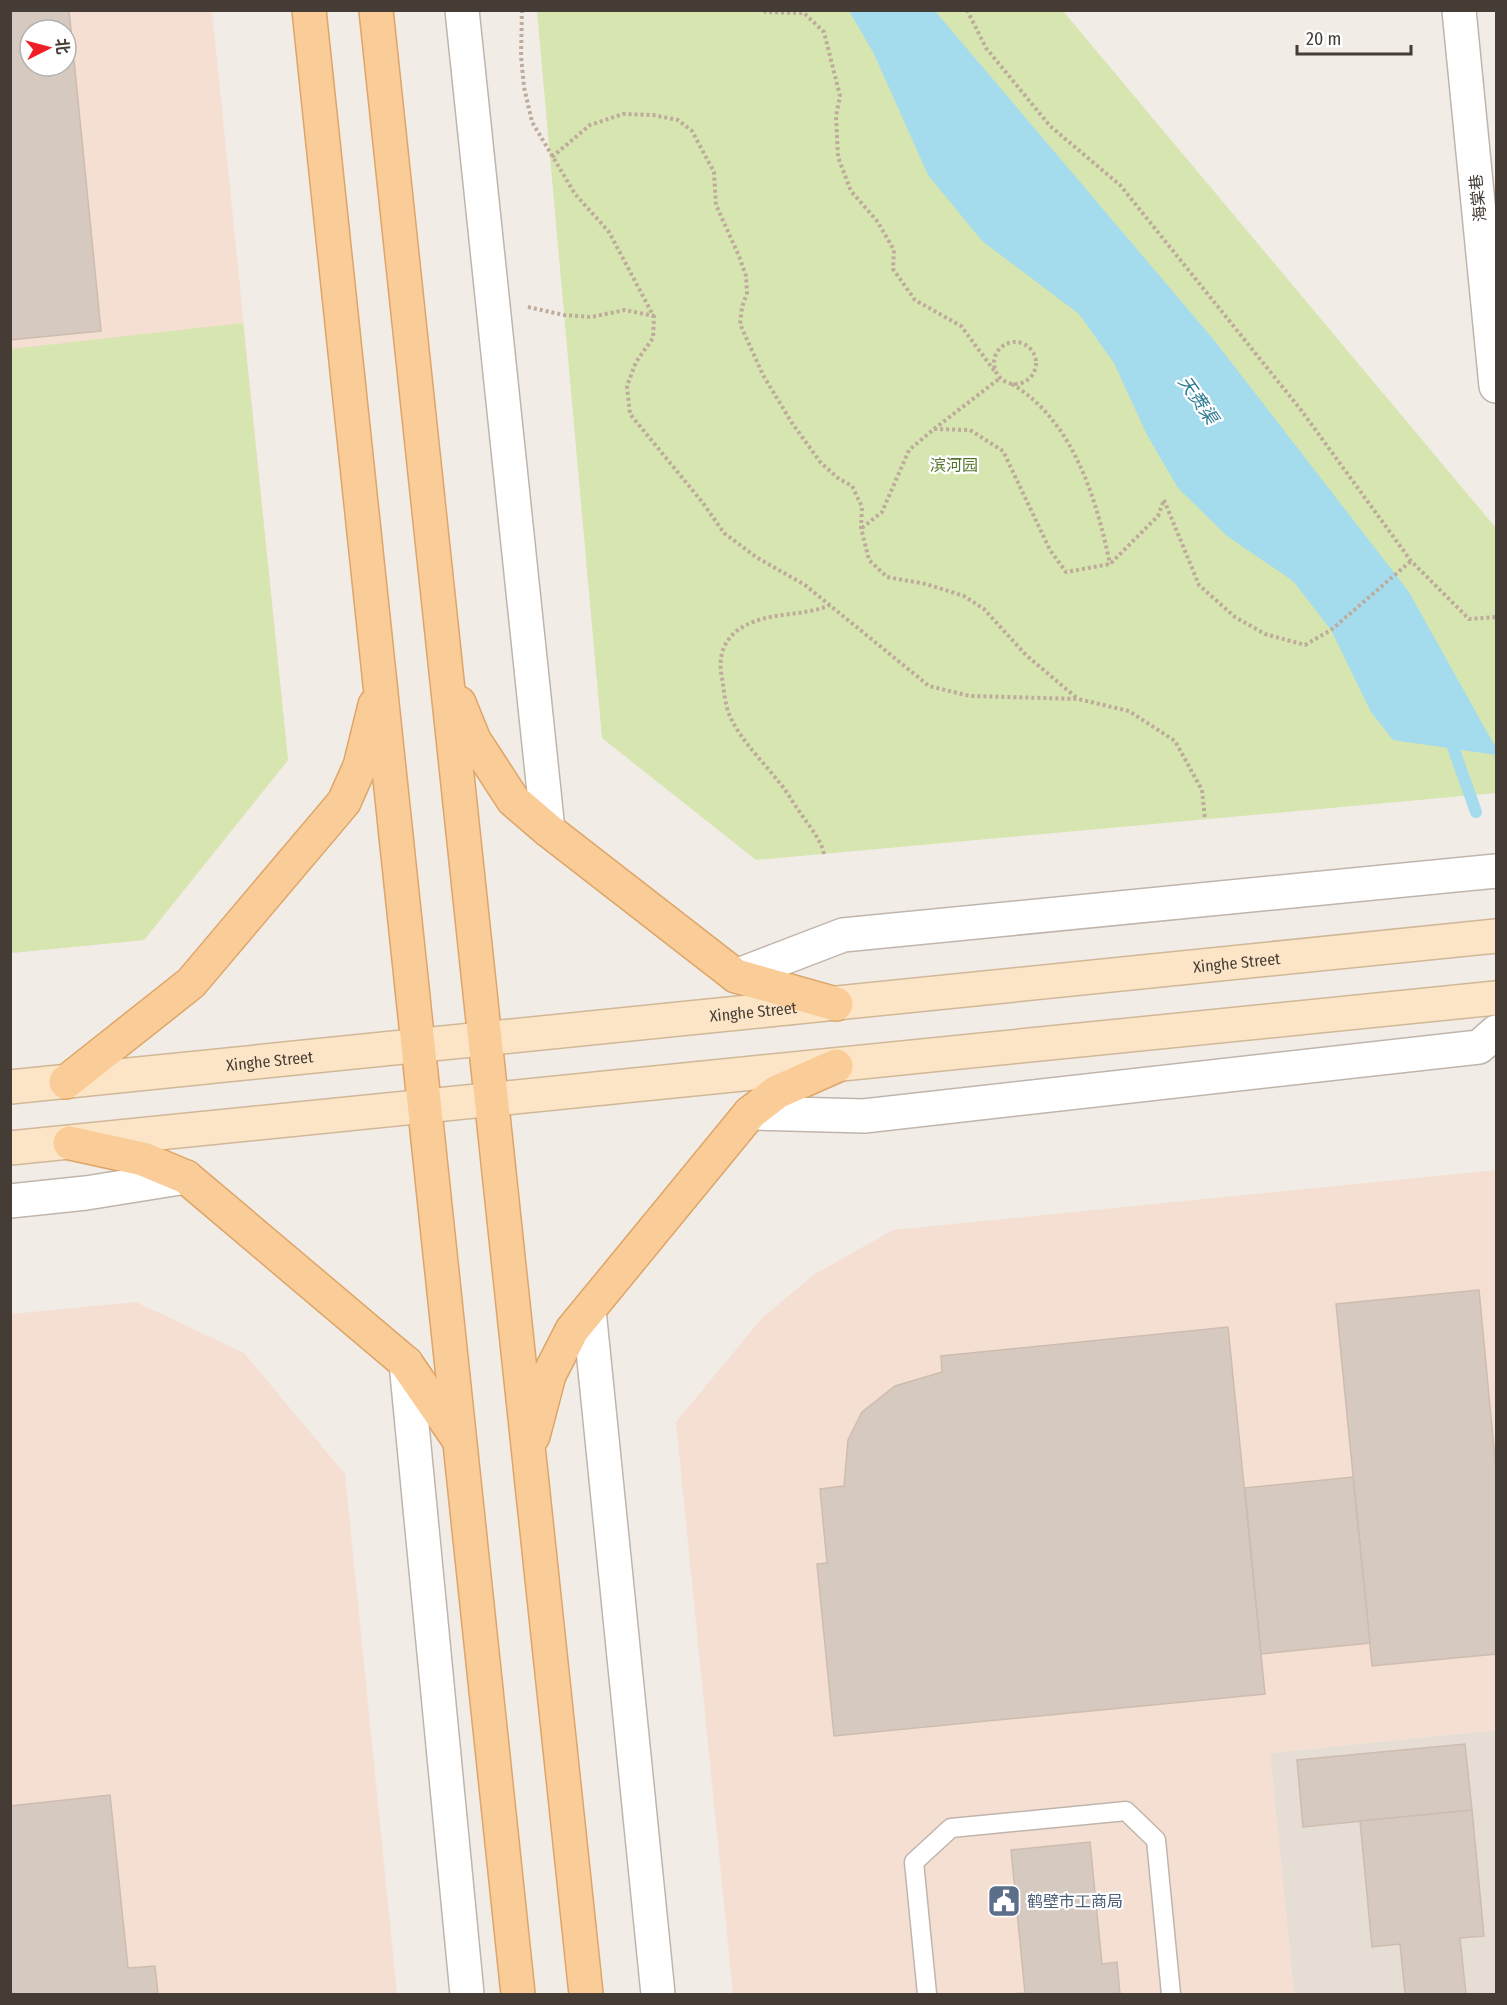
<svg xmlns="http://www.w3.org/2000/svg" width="1507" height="2005" font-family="'Fira Sans Condensed','Noto Sans SC',sans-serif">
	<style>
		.residential { fill: #e6ddd4 }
		.commercial { fill: #f4dfd2; fill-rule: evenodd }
		.green { fill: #d7e5b0 }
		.water { fill: #a4dced }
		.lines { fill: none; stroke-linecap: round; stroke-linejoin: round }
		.stream { stroke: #a4dced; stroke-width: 12 }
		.building { fill: #d6c9bf; stroke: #cebcb0; stroke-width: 1.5; fill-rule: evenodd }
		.lane-casing { stroke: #c0b5ac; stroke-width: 21 }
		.street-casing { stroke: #c0b5ac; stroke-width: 36 }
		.secondary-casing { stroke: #d0b798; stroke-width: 36 }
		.primary-casing { stroke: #dea568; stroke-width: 36 }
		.path { stroke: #beab9b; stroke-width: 4; stroke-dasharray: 3 3; stroke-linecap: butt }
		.lane { stroke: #fff; stroke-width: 18 }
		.street { stroke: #fff; stroke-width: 33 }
		.secondary { stroke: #fce5c6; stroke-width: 33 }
		.primary { stroke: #facc98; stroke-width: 33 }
		.labels { text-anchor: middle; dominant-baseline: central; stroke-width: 4.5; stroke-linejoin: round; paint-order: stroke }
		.street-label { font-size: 16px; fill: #453c36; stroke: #fff }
		.park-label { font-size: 16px; fill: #54742c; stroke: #fff }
		.service-label { font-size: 16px; fill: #4e5e75; stroke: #fff; text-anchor: start }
		.water-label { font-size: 18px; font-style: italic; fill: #2f7c95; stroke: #fff }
	</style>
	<rect width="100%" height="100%" fill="#f2ece6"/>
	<polygon class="residential" points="1496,1730 1496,1994 1294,1994 1270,1753"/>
	<g class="commercial">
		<path d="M11,11H212L288,760L144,940L11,953ZM30,30H66V66H30Z"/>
		<polygon points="1496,1170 1496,1730 1270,1753 1294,1994 733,1994 676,1422 762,1318 815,1274 893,1230"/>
		<polygon points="136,1302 244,1353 345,1474 397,1994 11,1994 11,1314"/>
	</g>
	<g class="green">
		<polygon points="537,11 1063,11 1496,528 1496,793 756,860 602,738"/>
		<polygon points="243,323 288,760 144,940 11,953 11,349"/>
	</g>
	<polygon class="water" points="849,11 935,11 1214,340 1409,592 1496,748 1496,755 1393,740 1371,712 1331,630 1293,581 1227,536 1178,488 1147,435 1114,363 1079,314 982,241 928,175 873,52"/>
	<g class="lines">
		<polyline class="stream" points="1448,733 1476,812"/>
	</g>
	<g class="building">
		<path d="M10,10H69L101,331L10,340ZM30,30H66V66H30Z"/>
		<polygon points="1479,1290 1496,1470 1496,1654 1372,1666 1336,1304"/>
		<polygon points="1228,1327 1265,1694 834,1736 817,1564 827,1563 820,1489 844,1486 848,1440 862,1412 895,1386 942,1372 941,1356"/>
		<polygon points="1353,1477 1370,1643 1261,1654 1245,1488"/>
		<polygon points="1465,1744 1472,1810 1303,1827 1297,1760"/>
		<polygon points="110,1795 128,1968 155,1966 158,1994 10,1994 10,1806"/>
		<polygon points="1472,1810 1484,1936 1460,1938 1466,1994 1405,1994 1400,1944 1372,1947 1360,1821"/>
		<polygon points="1090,1842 1102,1964 1117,1962 1120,1994 1009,1994 1025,1993 1011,1850"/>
	</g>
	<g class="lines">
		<g class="lane-casing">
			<polyline id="lane" points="927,1994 914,1862 951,1828 1126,1811 1156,1840 1171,1994"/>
		</g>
		<g class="street-casing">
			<g id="street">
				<polyline points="462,10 548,830"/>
				<polyline points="1459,10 1496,386"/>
				<polyline points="736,976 843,935 1496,871"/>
				<polyline points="750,1113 864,1116 1479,1047 1496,1032"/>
				<polyline points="10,1201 86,1193 186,1177"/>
				<polyline points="589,1310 658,1994"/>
				<polyline points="406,1363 467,1994"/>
			</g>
		</g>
		<g class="secondary-casing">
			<g id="secondary">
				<path id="s1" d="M10,1087L1496,936"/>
				<polyline points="10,1148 1496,998"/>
			</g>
		</g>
		<g class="primary-casing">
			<g id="primary">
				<polyline points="309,10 518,1994"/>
				<polyline points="376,10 586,1994"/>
				<polyline points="459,703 474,740 513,800 548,830 736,976 836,1004"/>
				<polyline points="66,1082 191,983 344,802 360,766 375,705"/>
				<polyline points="70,1143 143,1159 186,1177 406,1363 457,1437"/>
				<polyline points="533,1436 549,1375 572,1330 750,1113 777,1092 836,1066"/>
			</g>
		</g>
		<g class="path">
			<polyline points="522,10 521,56 524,87 532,122 575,194 609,232 654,317 653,338 636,362 627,386 630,414 703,503 724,533 756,557 805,585 929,686 970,696 1078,699 1129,711 1175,741 1202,790 1205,819"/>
			<polyline points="764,10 766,12 804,13 824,32 840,96 836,116 838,157 851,191 877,221 894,250 893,269 915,300 961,326 996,373"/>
			<polyline points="967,10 986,48 1050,126 1120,185 1301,410 1411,561 1469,619 1496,617"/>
			<polyline points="552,157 590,125 623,114 653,115 678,120 692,131 714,172 716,205 739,256 746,276 747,293 742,307 740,324 763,375 792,423 821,463 838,478 852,486 862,507 861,528 869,560 887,577 926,584 964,596 984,609 1026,655 1078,699"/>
			<polyline points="528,307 564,315 591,317 625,310 654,316"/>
			<circle cx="1015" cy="363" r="21"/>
			<path d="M1012,384C1073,421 1096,497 1110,564"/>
			<polyline points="934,429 1000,378"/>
			<polyline points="1164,500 1199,585 1235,617 1265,634 1305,645 1331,630 1411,561"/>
			<polyline points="862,528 882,512 909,450 934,429 970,430 1003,451 1050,550 1066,572 1110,564 1158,516 1164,500"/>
			<path d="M824,854C820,837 808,825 799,811C792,801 786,790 778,781C761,759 740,740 729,714C725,704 724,690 722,678C718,659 722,642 738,630C766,610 801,618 830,605"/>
		</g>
		<use href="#lane" class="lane"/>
		<use href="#street" class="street"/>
		<use href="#secondary" class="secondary"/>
		<use href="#primary" class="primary"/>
	</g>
	<defs>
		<g id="civic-square" transform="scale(1.725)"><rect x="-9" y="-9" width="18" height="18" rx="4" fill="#5c6f8a" stroke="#fff"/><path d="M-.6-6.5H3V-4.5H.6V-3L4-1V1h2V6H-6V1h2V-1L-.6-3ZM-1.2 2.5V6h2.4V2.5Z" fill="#fff"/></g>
	</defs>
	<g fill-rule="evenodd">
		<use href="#civic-square" x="1004" y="1901"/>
	</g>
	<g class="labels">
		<g class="street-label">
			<text transform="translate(1478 198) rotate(-96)">海棠巷</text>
			<text stroke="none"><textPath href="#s1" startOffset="1233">Xinghe Street</textPath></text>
			<text stroke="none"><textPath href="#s1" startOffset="747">Xinghe Street</textPath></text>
			<text stroke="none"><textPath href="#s1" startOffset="261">Xinghe Street</textPath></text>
		</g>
		<g class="park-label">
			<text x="954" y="465">滨河园</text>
		</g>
		<g class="service-label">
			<text x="1027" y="1901">鹤壁市工商局</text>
		</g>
		<g class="water-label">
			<text transform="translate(1198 400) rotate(55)">天赉渠</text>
		</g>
	</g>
	<rect width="1507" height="2005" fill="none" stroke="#453c36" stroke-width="24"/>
	<g transform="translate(48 48) rotate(84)"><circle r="28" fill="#ffffff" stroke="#b5b1af" stroke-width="1.5"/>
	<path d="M0-4.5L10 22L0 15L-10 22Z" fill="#f01f26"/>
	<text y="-9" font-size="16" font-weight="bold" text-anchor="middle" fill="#453c36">北</text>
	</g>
	<path d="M1297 45v9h114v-9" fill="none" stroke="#453c36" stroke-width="3"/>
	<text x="1306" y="45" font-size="18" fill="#453c36" stroke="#ffffff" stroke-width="4.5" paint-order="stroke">20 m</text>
</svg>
